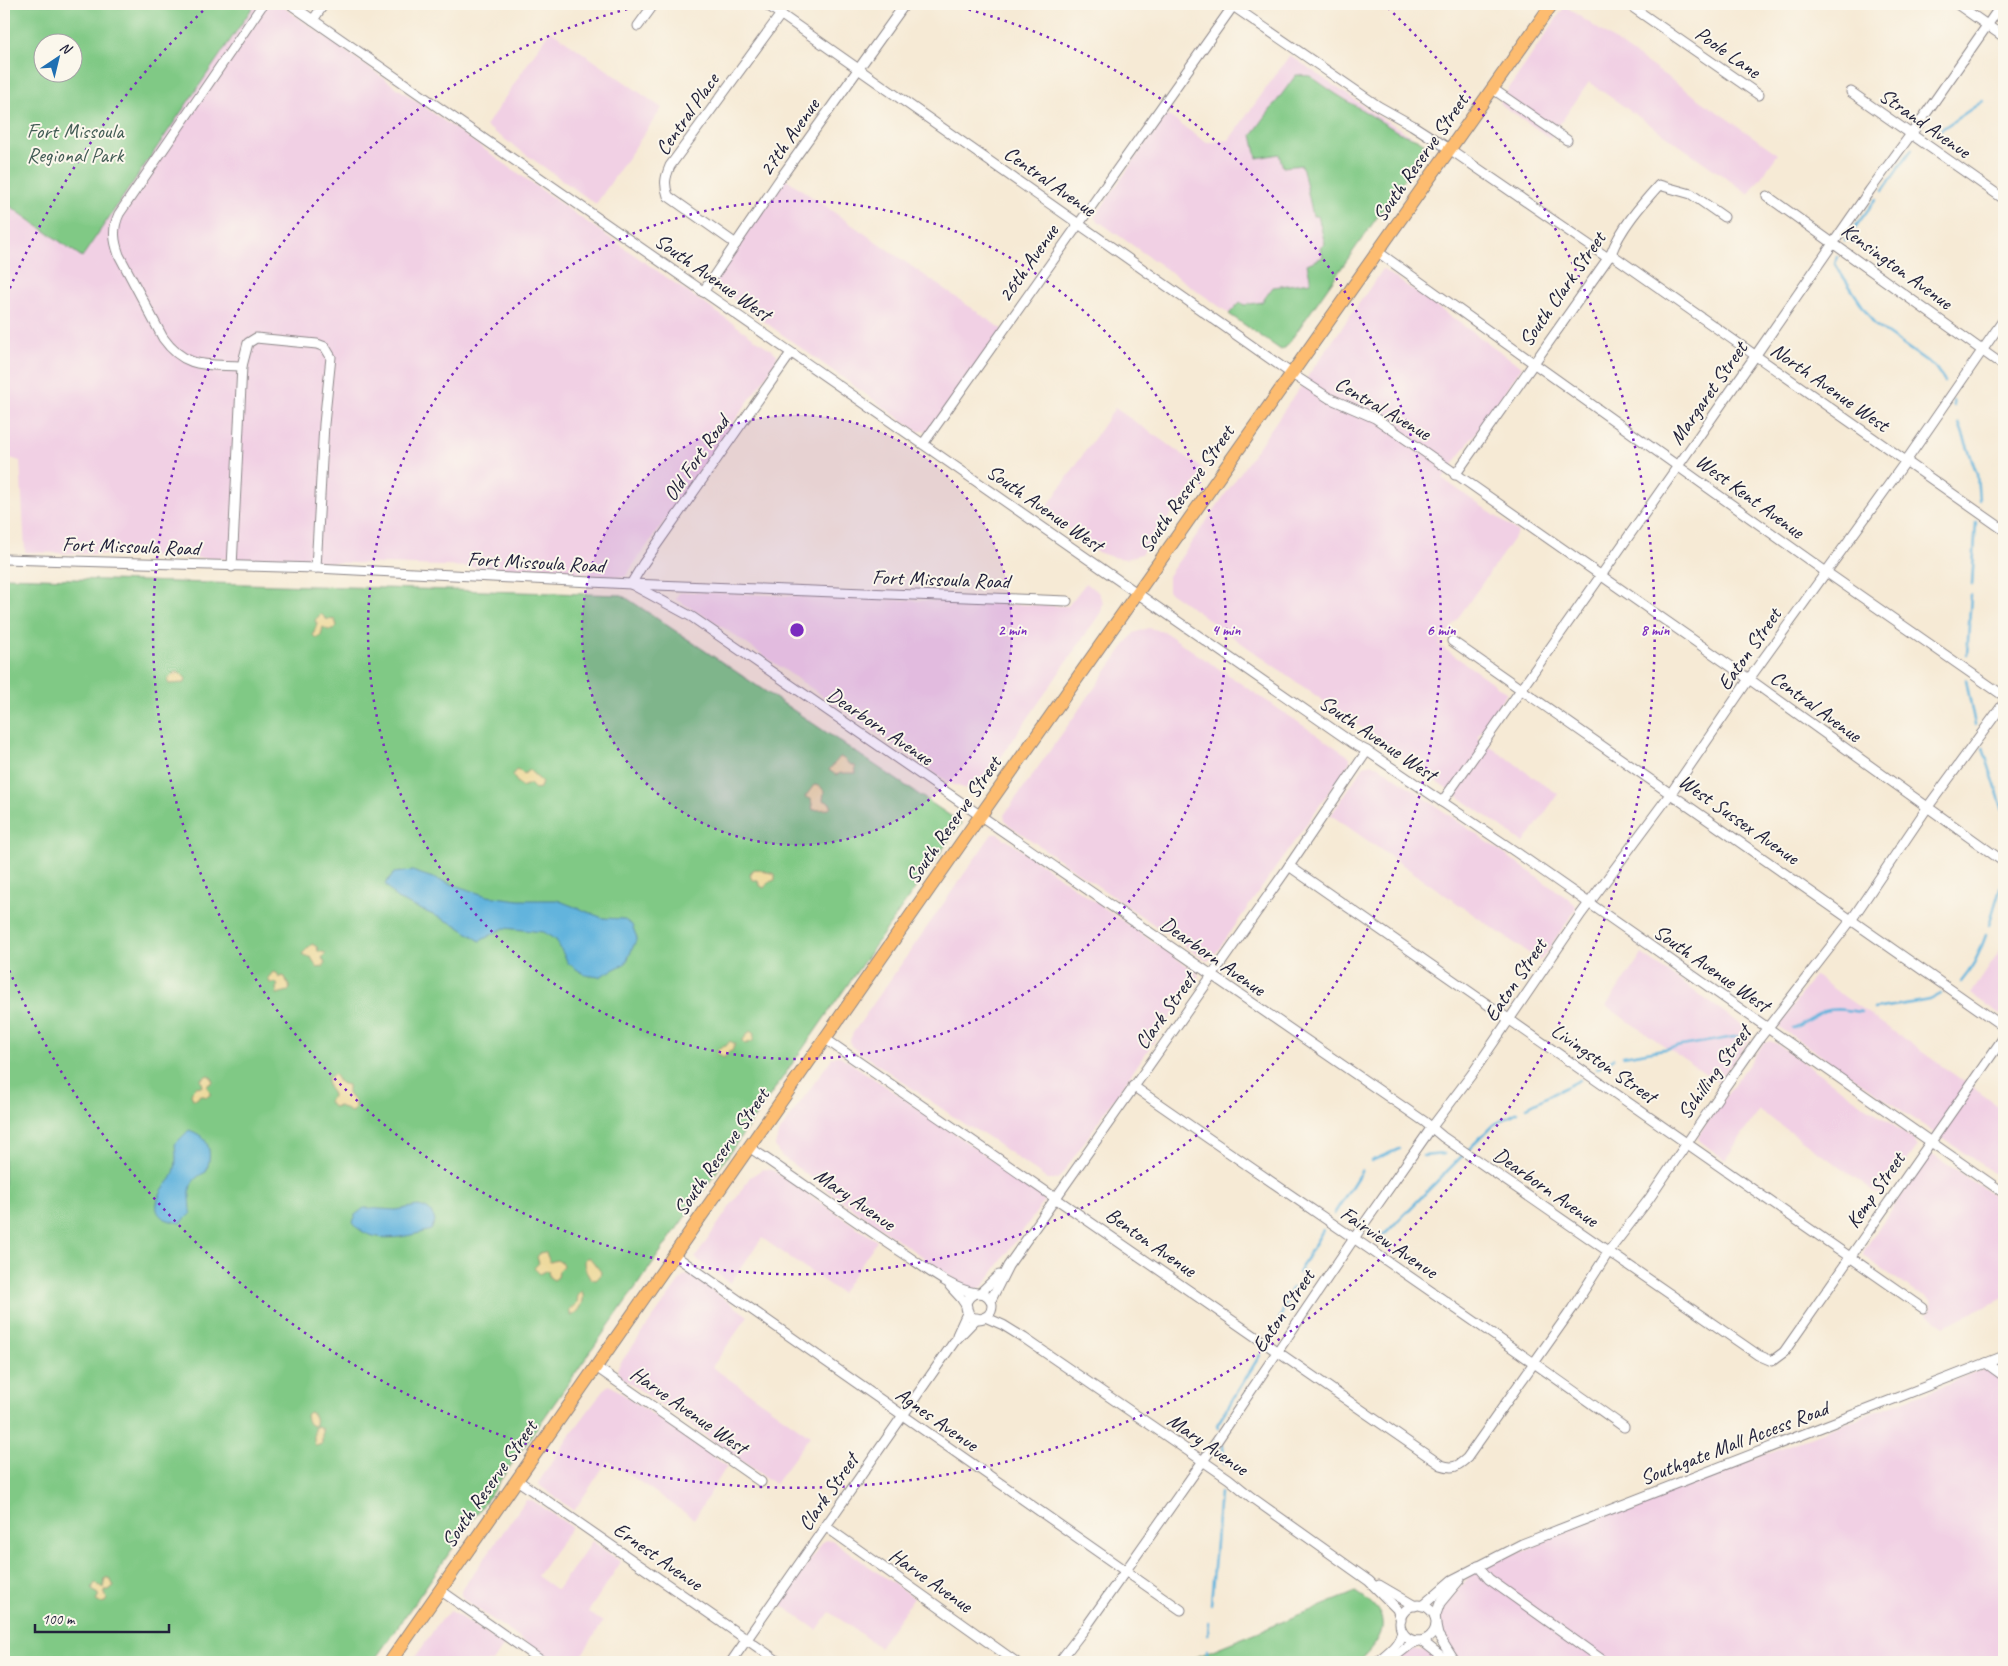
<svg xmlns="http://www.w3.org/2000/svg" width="2008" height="1666" font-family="Caveat,sans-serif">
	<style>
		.built { fill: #f1d0e4 }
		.green { fill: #80c985; stroke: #517660; fill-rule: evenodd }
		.sand { fill: #eeda9e; stroke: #887e6c }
		.water { fill: #62b4dd; stroke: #426b8c }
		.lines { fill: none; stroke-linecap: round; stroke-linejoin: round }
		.stream { stroke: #62b4dd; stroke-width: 2.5 }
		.minor-casing { stroke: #8c8688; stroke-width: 11 }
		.highway-casing { stroke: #8c8688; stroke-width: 14 }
		.minor { stroke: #fff; stroke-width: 9 }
		.highway { stroke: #fdbc70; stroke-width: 12 }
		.ring { fill: none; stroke: #7b2cbf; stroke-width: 2.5; stroke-dasharray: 2.5 5 }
		.labels { text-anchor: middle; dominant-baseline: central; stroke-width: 4; stroke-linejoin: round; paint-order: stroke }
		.street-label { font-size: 21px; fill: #22223b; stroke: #fbf7ec }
		.park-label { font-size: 21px; fill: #435c55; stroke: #fbf7ec }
		.centre { fill: #7b2cbf; stroke: #fbf7ec; stroke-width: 2.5 }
		.ring-label { font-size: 15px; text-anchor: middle; font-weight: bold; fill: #7b2cbf; stroke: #fbf7ec; stroke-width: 4; stroke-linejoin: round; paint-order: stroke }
	</style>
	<rect width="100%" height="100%" fill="#fbf7ec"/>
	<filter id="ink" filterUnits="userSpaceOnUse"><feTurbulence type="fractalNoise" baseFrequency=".02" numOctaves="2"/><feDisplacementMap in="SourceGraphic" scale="10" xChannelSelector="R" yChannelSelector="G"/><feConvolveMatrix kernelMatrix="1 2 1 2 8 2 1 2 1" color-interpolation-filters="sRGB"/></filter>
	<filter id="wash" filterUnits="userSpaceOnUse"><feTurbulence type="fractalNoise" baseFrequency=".0096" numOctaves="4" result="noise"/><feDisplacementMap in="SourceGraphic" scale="20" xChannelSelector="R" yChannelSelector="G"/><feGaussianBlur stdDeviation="1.12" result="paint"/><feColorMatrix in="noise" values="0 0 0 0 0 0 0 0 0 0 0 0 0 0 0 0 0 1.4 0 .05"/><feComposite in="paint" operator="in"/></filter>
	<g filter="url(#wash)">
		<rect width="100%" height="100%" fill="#f6ead5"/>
		<g class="built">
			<polygon points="255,4 279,4 581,218 777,354 776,362 625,577 472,567 25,552 20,461 4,456 4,202 82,257"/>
			<polygon points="1565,6 1778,154 1749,194 1589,82 1550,138 1499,103"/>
			<polygon points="550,30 662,108 596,204 486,126"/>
			<polygon points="1290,55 1375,114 1417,139 1425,144 1425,149 1286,347 1281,350 1094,218 1166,114 1207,143 1229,140"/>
			<polygon points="782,176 1003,330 932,431 917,431 709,282"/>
			<polygon points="1383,269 1522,367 1443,479 1518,532 1439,645 1507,693 1477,737 1558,794 1524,843 1168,591 1168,576"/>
			<polygon points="1115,408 1205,470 1141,554 1126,559 1112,557 1095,551 1045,510"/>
			<polygon points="1086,583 1098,592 1103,602 1101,612 988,776 980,785 970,790 954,785 936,774 712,620 675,599 679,593 688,592 1068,606"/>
			<polygon points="1148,628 1163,631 1350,757 1350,762 1213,957 1207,961 1009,825 1005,820 1004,815 1128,641 1134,633"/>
			<polygon points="1371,764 1379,766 1574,903 1576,907 1574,912 1540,961 1331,815 1364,766"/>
			<polygon points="992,834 998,834 1196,972 1199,976 1060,1177 1055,1180 1048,1180 982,1133 967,1126 851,1046 850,1040 853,1033"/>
			<polygon points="2004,945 2004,1017 1971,994"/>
			<polygon points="1642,954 1749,1030 1751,1038 1718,1082 1606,1006"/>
			<polygon points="1814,975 2004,1110 2004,1180 1779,1027"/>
			<polygon points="1770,1041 1777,1044 1914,1140 1917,1145 1915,1150 1881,1196 1759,1110 1725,1160 1700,1141 1698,1138 1701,1131 1764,1043"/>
			<polygon points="836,1056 840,1056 900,1096 1043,1195 1044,1201 982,1288 972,1290 963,1285 842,1201 780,1155 775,1146 778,1134 832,1058"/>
			<polygon points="1934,1156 2004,1202 2004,1298 1944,1326 1928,1315 1932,1306 1931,1300 1924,1295 1917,1293 1863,1256 1864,1250 1928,1157"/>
			<polygon points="763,1169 772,1170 783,1177 877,1241 841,1293 762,1238 730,1283 695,1258 750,1177"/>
			<polygon points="687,1275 691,1275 748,1316 712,1367 810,1436 775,1484 621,1377 617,1370 619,1365 683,1276"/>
			<polygon points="2004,1362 2004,1662 1460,1662 1442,1638 1439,1619 1443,1608 1471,1574 1502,1557 1528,1550 1555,1535"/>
			<polygon points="610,1385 727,1466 694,1519 608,1460 574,1511 539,1485 540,1480 571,1434 606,1387"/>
			<polygon points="526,1500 532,1500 572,1527 537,1576 557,1590 592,1541 621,1562 588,1612 603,1622 577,1662 554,1662 463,1599 461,1595 463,1588"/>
			<polygon points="827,1540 833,1541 914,1598 879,1647 830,1612 817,1630 780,1604 823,1542"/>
			<polygon points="451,1611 504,1645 493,1662 412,1662 442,1618"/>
			<polygon points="1412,1649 1429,1651 1444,1662 1394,1662"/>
		</g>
		<g class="green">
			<path d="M4,4H255L82,257L4,202ZM42,42H72V72H42Z"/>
			<polygon points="1296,75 1310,76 1336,94 1398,132 1417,139 1425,144 1425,149 1286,347 1281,350 1229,314 1240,302 1244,305 1262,302 1273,287 1311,282 1307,264 1323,257 1320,247 1325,244 1318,216 1313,216 1302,165 1283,167 1279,154 1257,158 1252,135"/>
			<polygon points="4,577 622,595 961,823 373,1662 4,1662"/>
			<path d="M1356,1592C1394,1615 1387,1635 1359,1662H1183Z"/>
		</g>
		<g class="sand">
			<polygon points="321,614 326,619 335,620 337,626 333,630 328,630 323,627 321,636 316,638 313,635 317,624 315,620"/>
			<path d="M174,673C180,672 185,675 186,681L184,683L169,684L167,680Z"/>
			<path d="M840,757C846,759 848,765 855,766L856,773H841L836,775L829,770Z"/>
			<polygon points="517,769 524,774 529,770 542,782 540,788 535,789 530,784 521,787 512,775"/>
			<polygon points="814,785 820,786 824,791 823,800 830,803 831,807 829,809 813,810 811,799 805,797"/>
			<polygon points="756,869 775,874 775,880 769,882 764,888 759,885 758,880 752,880 750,875 753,870"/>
			<polygon points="312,944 317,947 318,951 326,953 322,958 325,963 323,967 317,968 311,957 305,957 302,954"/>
			<polygon points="273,972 277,973 279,978 282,976 285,977 290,989 288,991 277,994 276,988 278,985 276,983 270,983 268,978"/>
			<polygon points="750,1031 754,1034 753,1041 745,1044 742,1041"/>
			<polygon points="730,1041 735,1044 732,1051 728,1052 724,1058 717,1054 717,1051 721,1047 726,1046"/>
			<polygon points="334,1074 340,1083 348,1085 348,1094 355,1102 355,1109 351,1112 339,1106 333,1107 329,1102 333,1094 328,1087 327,1079"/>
			<polygon points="208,1075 212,1078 213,1082 206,1086 210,1091 211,1094 207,1097 200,1095 197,1099 193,1099 191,1095 192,1091 196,1087 203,1086 201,1079"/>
			<polygon points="541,1252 546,1253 550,1262 557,1260 562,1263 563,1266 559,1271 558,1277 554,1280 549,1277 548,1270 540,1274 534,1268 539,1263 537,1257"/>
			<path d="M585,1258H590L601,1272L600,1276L596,1280L591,1279C587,1272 582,1266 585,1258Z"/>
			<path d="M582,1291C586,1300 580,1313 571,1316L569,1310L577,1303L578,1294Z"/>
			<path d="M309,1412C315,1414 317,1420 314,1426C308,1425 307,1421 306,1415Z"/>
			<polygon points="318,1426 322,1429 322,1443 320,1445 315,1445 314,1441 314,1428"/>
			<polygon points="105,1578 110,1578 114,1587 108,1591 104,1591 107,1599 105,1602 100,1603 96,1601 99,1594 92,1590 95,1583 103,1588"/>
		</g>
		<g class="water">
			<polygon points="412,871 487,896 519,900 557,900 603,918 623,919 632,925 637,938 626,963 599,977 585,975 568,963 556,940 543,932 504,928 480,941 456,925 397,899 385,884 394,873"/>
			<path d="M189,1130C210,1137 213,1152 206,1172C184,1182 191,1193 191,1213L181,1223C159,1220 150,1212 162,1190C165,1185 171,1181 173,1175C177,1165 176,1154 175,1144Z"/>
			<path d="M418,1206C428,1208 432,1211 435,1221L431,1230C406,1237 371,1246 353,1223L355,1215L364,1208L396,1210Z"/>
		</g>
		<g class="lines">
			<g class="stream">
				<polyline points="1933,135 1983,101"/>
				<polyline points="1883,190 1912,149"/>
				<polyline points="1845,241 1876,199"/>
				<polyline points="1837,257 1835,264 1875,325 1935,367 1945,382"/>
				<polyline points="1953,401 1954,406"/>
				<polyline points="1959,423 1977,474 1979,500"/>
				<polyline points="1972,584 1976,522"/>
				<polyline points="1967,655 1971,595"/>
				<polyline points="1966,680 1975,725"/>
				<polyline points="1983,748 2004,813"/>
				<polyline points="1989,925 2004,875"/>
				<path d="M1961,982C1973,968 1980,953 1986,935"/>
				<polyline points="1874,1009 1930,1000 1941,994"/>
				<path d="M1793,1028C1804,1024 1814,1015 1825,1011C1837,1007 1850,1011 1861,1012"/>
				<polyline points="1623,1056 1746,1035"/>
				<polyline points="1597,1069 1614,1058"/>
				<polyline points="1527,1107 1580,1080"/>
				<polyline points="1467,1151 1493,1125 1518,1112"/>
				<polyline points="1423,1156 1444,1154"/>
				<polyline points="1371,1161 1399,1149"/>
				<polyline points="1334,1214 1362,1170"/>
				<polyline points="1382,1237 1463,1155"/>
				<polyline points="1298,1273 1323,1230"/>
				<polyline points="1274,1333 1292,1288"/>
				<polyline points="1218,1428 1217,1425 1260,1355"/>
				<polyline points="1223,1445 1224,1463"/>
				<polyline points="1211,1604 1220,1493"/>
				<polyline points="1208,1635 1209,1622"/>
				<polyline points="1206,1662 1207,1650"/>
			</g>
		</g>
	</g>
	<g filter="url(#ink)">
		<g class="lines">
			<g class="minor-casing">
				<g id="minor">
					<polyline points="290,4 1354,744 1367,751 1516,852 2004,1193"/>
					<polyline points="766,4 1292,374 1329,398 1375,418 1416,446 1749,679 2004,862"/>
					<polyline points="1230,4 1378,106 1412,125 1451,150 1608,258"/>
					<polyline points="1628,4 1759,95"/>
					<polyline points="1957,4 2004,37"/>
					<polyline points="313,20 324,4"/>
					<polyline points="638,26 654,4"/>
					<polyline points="1493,89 1567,140"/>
					<polyline points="1851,92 2004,199"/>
					<polyline points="1767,196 2004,366"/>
					<path d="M736,244L668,196C664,184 665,178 670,166L781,14"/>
					<polyline points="1378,252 1826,572 2004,696"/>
					<polyline points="1611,254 2004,530"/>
					<polyline points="703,292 782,176 905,4"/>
					<path d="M242,366C207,364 186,370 163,338L119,255C114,241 112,229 119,214L263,4"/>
					<polyline points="923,444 1233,6"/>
					<path d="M1455,475L1611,254C1620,229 1641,205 1659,185L1691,194L1724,217"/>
					<polyline points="4,559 316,568 631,584 1067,601"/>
					<polyline points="232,567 242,366 248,343 256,338 317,344 325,347 331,357 324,424 316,568"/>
					<polyline points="631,584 692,617 1425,1122 1443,1137 1758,1355 1772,1361 1784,1352 2004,1037"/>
					<polyline points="631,584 643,564 791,353"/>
					<polyline points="1452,641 2004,1027"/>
					<polyline points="1442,802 1751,362 1870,190 1920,122 2002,4"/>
					<polyline points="1289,866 1923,1308"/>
					<path d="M824,1038L1441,1465C1453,1469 1457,1467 1467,1458L1572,1309L1609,1251L1649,1199L1725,1087L1759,1039L1852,919L1927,808L2004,703"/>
					<path d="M1133,1086C1296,1200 1462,1310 1624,1427"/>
					<path d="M749,1147C802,1183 853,1220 906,1255C927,1269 951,1289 976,1293"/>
					<polyline points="674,1255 1181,1610"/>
					<polyline points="950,1286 961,1298 967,1307"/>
					<polyline points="980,1293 999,1275"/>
					<circle cx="979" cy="1306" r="13"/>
					<polyline points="991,1300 1008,1266 1289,866 1367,751"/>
					<polyline points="985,1317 1003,1325 1024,1338 1229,1479 1251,1497 1369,1581 1397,1609 1401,1620"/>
					<polyline points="957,1335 968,1311"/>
					<polyline points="1986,1363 2004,1376"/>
					<polyline points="596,1367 761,1482"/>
					<polyline points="517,1480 779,1662"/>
					<polyline points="825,1526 1016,1662"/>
					<polyline points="1478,1566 1489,1579 1605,1662"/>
					<polyline points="1379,1585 1415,1606"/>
					<polyline points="440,1590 543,1662"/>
					<circle cx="1418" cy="1623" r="18"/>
					<polyline points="1422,1606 1452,1580 1522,1544 2004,1356"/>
					<polyline points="1435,1617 1440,1603 1460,1579"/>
					<polyline points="1436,1626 1438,1635 1455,1662"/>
					<polyline points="1422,1641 1449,1662"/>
					<polyline points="731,1662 954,1342 977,1318"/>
					<polyline points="1059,1662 1086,1627 1217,1441 1359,1231 1432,1127 1472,1074 1581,914 1671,793 1749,679 1906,461 2004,319"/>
					<path d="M1377,1662C1388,1652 1399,1646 1402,1631"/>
					<polyline points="1388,1662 1411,1644 1418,1641"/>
				</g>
			</g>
			<g class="highway-casing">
				<polyline id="highway" points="390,1662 971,829 1552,4"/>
			</g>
			<use href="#minor" class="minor"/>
			<use href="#highway" class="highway"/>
		</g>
	</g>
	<circle cx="797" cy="630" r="215" fill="#7b2cbf" fill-opacity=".12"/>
	<g class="ring">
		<circle cx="797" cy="630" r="215"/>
		<circle cx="797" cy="630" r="429"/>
		<path d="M947 4A644 644 0 1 1 647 4"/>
		<path d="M4 302A858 858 0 0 1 206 8M1388 8A858 858 0 1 1 4 958"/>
	</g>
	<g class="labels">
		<g class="street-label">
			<text transform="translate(1728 52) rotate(35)">Poole Lane</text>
			<text transform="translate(687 114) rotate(-55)">Central Place</text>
			<text transform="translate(1925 123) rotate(35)">Strand Avenue</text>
			<text transform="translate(789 137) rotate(-55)">27th Avenue</text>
			<text transform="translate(1420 158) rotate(-55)">South Reserve Street</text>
			<text transform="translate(1050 181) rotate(35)">Central Avenue</text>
			<text transform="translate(1028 263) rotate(-55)">26th Avenue</text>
			<text transform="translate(1897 266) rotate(36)">Kensington Avenue</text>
			<text transform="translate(713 277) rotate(35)">South Avenue West</text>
			<text transform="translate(1562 289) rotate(-55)">South Clark Street</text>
			<text transform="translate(1830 387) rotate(35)">North Avenue West</text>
			<text transform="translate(1708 393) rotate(-55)">Margaret Street</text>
			<text transform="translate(1383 408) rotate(30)">Central Avenue</text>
			<text transform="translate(696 458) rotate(-55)">Old Fort Road</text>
			<text transform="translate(1186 489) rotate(-55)">South Reserve Street</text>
			<text transform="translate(1750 496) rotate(36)">West Kent Avenue</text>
			<text transform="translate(1045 508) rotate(35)">South Avenue West</text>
			<text transform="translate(131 546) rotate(2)">Fort Missoula Road</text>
			<text transform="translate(536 562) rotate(3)">Fort Missoula Road</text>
			<text transform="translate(941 579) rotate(2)">Fort Missoula Road</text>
			<text transform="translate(1749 649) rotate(-55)">Eaton Street</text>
			<text transform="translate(1816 706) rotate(36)">Central Avenue</text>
			<text transform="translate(880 726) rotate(34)">Dearborn Avenue</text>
			<text transform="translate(1378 738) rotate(34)">South Avenue West</text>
			<text transform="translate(1739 819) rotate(35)">West Sussex Avenue</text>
			<text transform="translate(953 820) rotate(-55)">South Reserve Street</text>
			<text transform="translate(1213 956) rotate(35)">Dearborn Avenue</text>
			<text transform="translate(1712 968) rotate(35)">South Avenue West</text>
			<text transform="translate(1515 980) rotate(-56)">Eaton Street</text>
			<text transform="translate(1165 1011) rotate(-54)">Clark Street</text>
			<text transform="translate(1604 1063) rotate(35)">Livingston Street</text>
			<text transform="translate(1714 1072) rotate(-54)">Schilling Street</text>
			<text transform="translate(721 1152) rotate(-55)">South Reserve Street</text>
			<text transform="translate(1546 1187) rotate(35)">Dearborn Avenue</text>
			<text transform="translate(1875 1190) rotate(-55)">Kemp Street</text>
			<text transform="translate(855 1199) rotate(35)">Mary Avenue</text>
			<text transform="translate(1151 1242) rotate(35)">Benton Avenue</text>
			<text transform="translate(1389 1242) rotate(34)">Fairview Avenue</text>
			<text transform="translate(1283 1311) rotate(-56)">Eaton Street</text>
			<text transform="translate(689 1410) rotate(35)">Harve Avenue West</text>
			<text transform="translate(937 1419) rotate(35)">Agnes Avenue</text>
			<text transform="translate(1734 1443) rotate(-21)">Southgate Mall Access Road</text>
			<text transform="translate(1208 1444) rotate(35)">Mary Avenue</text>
			<text transform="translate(489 1484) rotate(-55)">South Reserve Street</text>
			<text transform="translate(828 1492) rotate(-55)">Clark Street</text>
			<text transform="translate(658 1556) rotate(35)">Ernest Avenue</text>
			<text transform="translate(931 1580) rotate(35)">Harve Avenue</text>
		</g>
		<g class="park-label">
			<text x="75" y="131">Fort Missoula<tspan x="75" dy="24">Regional Park</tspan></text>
		</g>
	</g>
	<circle cx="797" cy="630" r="8" class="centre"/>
	<g class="ring-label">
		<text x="1012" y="635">2 min</text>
		<text x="1226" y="635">4 min</text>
		<text x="1441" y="635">6 min</text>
		<text x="1655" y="635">8 min</text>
	</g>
	<rect width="2008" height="1666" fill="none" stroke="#fbf7ec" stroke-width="20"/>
	<g transform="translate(58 58) rotate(35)"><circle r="24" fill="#fbf7ec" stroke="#a4a2a5"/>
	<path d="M0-4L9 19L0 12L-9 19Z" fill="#1f6fb2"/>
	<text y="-8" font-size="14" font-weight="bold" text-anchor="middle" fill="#22223b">N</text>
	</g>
	<path d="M35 1624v8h134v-8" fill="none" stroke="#22223b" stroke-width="2.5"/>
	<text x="42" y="1624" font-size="15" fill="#22223b" stroke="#fbf7ec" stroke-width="4" paint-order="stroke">100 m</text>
</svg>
